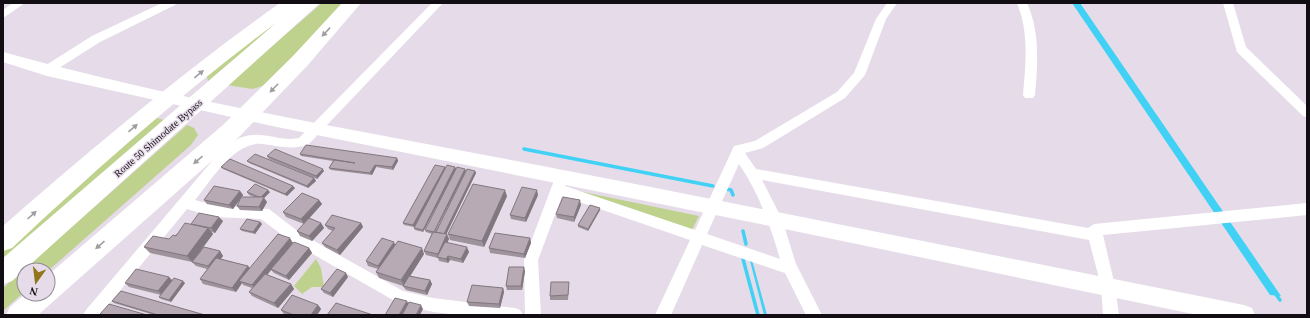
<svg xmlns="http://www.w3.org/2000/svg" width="1310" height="318" font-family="Georgia,serif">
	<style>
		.green { fill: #bed28e }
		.water { fill: #40d1f4 }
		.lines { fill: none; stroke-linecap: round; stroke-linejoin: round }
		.stream { stroke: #40d1f4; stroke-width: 3.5 }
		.street { fill: #fff; fill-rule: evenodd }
		.secondary { fill: #fff; fill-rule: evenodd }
		.highway { fill: #fff; fill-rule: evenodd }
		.wall { fill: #9e929b }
		.shaded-wall { fill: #81777e }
		.building { fill: #b8aab4; stroke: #81777e }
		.oneway { fill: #a09ea0 }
		.labels { text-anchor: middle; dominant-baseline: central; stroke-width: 3; stroke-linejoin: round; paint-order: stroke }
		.street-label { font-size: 10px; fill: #110d12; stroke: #e6dce9 }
	</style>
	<rect width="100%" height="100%" fill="#e6dce9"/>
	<g class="green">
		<polygon points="302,3 208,81 206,74"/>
		<polygon points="322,3 347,3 263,86 252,89 227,85"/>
		<polygon points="157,118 164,120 3,260 3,246 145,125"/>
		<polygon points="187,125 194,128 198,135 191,145 48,271 48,270 24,270 24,292 3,311 3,288"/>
		<polygon points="569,189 699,216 692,230"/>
		<polygon points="316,259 321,268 324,287 312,287 302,294 294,286"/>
	</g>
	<g class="water">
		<polygon points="1072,3 1080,3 1281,296 1270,295"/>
		<polygon points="752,260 767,315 764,315 750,261"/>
	</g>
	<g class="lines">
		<g class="stream">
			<polyline points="524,149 713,186"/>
			<polyline points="726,189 731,190 733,195"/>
			<polyline points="743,231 746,244"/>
			<polyline points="743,259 758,315"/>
			<polyline points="1275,293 1280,300"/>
		</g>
		<g class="street">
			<polygon points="13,3 25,3 3,18 3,10"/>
			<polygon points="162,3 176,3 175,5 100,42 51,73 47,74 41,70 43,67 92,36"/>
			<path d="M432,3H443L308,145C291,150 279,146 262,144C234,141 211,181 195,200L213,205L269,209L300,233L403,291L433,298L515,308L520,310L523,315H459L433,312L400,304L290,241L261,219L213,217L187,209L100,315H83L86,310L223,148C231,143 237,138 246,136C264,131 281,142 299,138Z"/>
			<path d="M887,3H897L886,19L865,75L845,98L763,148L745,153L756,169L1088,228L1094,224L1307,203V215L1103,235L1115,286L1119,315H1103L1101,286L1089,240L762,180L782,219L796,264L822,315H806L785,273L702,245L671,315H655L690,240L562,196L538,260L541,315H525L524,260L555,178L560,177L565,178L567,182L565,186L695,230L734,146L755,141L837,92L854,73L876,19ZM739,164C759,193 770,225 780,259L707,234Z"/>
			<path d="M1017,3H1027C1040,32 1038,64 1035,95L1033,98H1025L1023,95C1026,64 1029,32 1017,3Z"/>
			<polygon points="1223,3 1233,3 1246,47 1307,106 1307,117 1303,116 1237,52"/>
		</g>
		<path class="secondary" d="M3,52C176,100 355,130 532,164C770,210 1007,258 1244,305L1252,308L1255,315H1198L775,227L272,126L47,76L3,62Z"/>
		<g class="highway">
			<path d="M280,3H320L12,281L3,284V258L276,23C183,92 96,169 12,248L3,251V226C92,148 183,72 280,3Z"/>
			<polygon points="342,3 361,3 307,66 240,136 38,315 6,315 10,307 25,294 48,294 48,275 224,124 293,56"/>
		</g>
	</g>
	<g class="wall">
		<polygon points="300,154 397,158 398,161 393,170 376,167 372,175 331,170 329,168 333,161 301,156"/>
		<polygon points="267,156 324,171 317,179 269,159"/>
		<polygon points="247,161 314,178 316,181 308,188 249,163"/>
		<polygon points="221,167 295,188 287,196 223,169"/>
		<polygon points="445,167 445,168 455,167 456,169 423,232 415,230 414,228 414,227 404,225 403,223"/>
		<polygon points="475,171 476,173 446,234 449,239 447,243 469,252 463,263 450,260 448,263 439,261 438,258 426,255 424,251 432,234 426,232 425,230 435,232"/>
		<polygon points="240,191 243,195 242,197 254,197 249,195 247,192 270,192 264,198 267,202 262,211 240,210 237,206 240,199 233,209 207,204 204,200"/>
		<polygon points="538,195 526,222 511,219 510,215"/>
		<polygon points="507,196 484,247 450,240 448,234"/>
		<polygon points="319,200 322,204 304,224 286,217 283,212"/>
		<polygon points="581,205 574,222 557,218 556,214"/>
		<polygon points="600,208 600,210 588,231 578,227 578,225"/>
		<polygon points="223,221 215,233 211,232 213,234 201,250 220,251 223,256 221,259 248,266 250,268 293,243 286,251 309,248 312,253 289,280 274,273 271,270 267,275 291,284 294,289 278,308 252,296 249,292 252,288 243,285 242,283 236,292 203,284 200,279 207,269 196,266 192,262 150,253 144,247 169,239 191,225"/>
		<polygon points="260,222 262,224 255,234 242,231 240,229"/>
		<polygon points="321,223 324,228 312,241 300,236 297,231"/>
		<polygon points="361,223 363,227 340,255 325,247 322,243 333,231 328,229 325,225"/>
		<polygon points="530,238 531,243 525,258 490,253 489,248"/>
		<polygon points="395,244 424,254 410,276 430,280 432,284 427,295 406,290 403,286 379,278 376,272 378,269 368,266 366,261"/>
		<polygon points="525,271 522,290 507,290 506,286"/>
		<polygon points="348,277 333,297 324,293 321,289"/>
		<polygon points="172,280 185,283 171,302 161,299 159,297 161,295 129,287 125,283"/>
		<polygon points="569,286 568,300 550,300 550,296"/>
		<polygon points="503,288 504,292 500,308 469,306 467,302"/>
		<polygon points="112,301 205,315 154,315 114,303"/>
		<polygon points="318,305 321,309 317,315 287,315 284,314 281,310"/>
	</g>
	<g class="shaded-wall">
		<polygon points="397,158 398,161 393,170 392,167"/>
		<polygon points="375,165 376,167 372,175 370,173"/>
		<polygon points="445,167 446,169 414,227 413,225"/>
		<polygon points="455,167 456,169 423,232 423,230"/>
		<polygon points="323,169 324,171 317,179 316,176"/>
		<polygon points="465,169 466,171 434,234 434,232"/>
		<polygon points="475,171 476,173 445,237 444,234"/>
		<polygon points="314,178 316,181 308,188 307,186"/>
		<polygon points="293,186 295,188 287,196 285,194"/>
		<polygon points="268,190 270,192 264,198 267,202 262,211 259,207 260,198"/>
		<polygon points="505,190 507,196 484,247 482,241"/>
		<polygon points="537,190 538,195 526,222 525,218"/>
		<polygon points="240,191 243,195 233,209 229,205"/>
		<polygon points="319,200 322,204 304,224 301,219"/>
		<polygon points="580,200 581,205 574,222 574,217"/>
		<polygon points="600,208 600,210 588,231 588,229"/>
		<polygon points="219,217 223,221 215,233 211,228"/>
		<polygon points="260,222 262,224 255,234 253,232"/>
		<polygon points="321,223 324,228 312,241 309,236"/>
		<polygon points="361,223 363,227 340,255 337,250"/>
		<polygon points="208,228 213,234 192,262 187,256"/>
		<polygon points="447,234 449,239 440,258 439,257 438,254"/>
		<polygon points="290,238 293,243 272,270 271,269 271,270 256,289 252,285"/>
		<polygon points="530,238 531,243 525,258 524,254"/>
		<polygon points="394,242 396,247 380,270 378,266"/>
		<polygon points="467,247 469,252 463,263 461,259"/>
		<polygon points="309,248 312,253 289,280 286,276"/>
		<polygon points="422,248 424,254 404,286 401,280"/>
		<polygon points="220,251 223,256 212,270 208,266"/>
		<polygon points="448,256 450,260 448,263 446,259"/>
		<polygon points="248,266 251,270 239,281 242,283 236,292 232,288"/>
		<polygon points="524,267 525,271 522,290 521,286"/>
		<polygon points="346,273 348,277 333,297 330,293"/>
		<polygon points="169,277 173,281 162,295 158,291"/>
		<polygon points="430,280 432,284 427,295 425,291"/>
		<polygon points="183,281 185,283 171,302 169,300"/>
		<polygon points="291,284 294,289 278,308 274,303"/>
		<polygon points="503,288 504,292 500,308 499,304"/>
		<polygon points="407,301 409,305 404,315 399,315"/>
		<polygon points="318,305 321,309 317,315 311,315"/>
		<polygon points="421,305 423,309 420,315 416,315"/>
	</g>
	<g class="building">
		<polygon points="306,145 397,158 392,167 375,165 370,173 329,168 334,160 355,163 300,154"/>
		<polygon points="275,149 323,169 316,176 267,156"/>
		<polygon points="255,154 314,178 307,186 247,161"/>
		<polygon points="230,159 293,186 285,194 221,167"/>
		<polygon points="435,165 445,167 413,225 403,223"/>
		<polygon points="447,165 455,167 423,230 414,228"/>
		<polygon points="457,167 465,169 434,232 425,230"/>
		<polygon points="467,169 475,171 444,234 436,232"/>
		<polygon points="255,184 268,190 261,197 259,197 247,192"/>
		<polygon points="473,184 505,190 482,241 448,234"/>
		<polygon points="214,186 240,191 229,205 204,200"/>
		<polygon points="522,187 537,190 525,218 510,215"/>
		<polygon points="302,193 319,200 301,219 283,212"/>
		<polygon points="241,197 264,197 259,207 237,206"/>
		<polygon points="563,197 580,200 574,217 556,214"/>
		<polygon points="590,205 600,208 588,229 578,225"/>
		<polygon points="199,213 219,217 211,228 191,224"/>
		<polygon points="332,215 361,223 337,250 322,243 335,228 325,225"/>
		<polygon points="309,218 321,223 309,236 297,231"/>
		<polygon points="247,219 260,222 253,232 240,229"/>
		<polygon points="185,223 208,228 187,256 144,247 153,236 169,239 173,235 176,236"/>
		<polygon points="433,232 447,234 438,254 424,251"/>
		<polygon points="495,233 530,238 524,254 489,248"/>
		<polygon points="278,234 290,238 252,285 239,281"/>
		<polygon points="382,238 394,242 378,266 366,261"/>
		<polygon points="398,241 422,248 401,280 376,272"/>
		<polygon points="294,242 309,248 286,276 271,269"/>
		<polygon points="445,242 467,247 461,259 448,256 446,259 437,257"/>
		<polygon points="204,247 220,251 208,266 192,262"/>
		<polygon points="216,258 248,266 232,288 200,279"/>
		<polygon points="509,267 524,267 521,286 506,286"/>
		<polygon points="136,269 169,277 158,291 125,283"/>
		<polygon points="337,269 346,273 330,293 321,289"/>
		<polygon points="265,274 291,284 274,303 249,292"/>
		<polygon points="409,276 430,280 425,291 403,286"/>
		<polygon points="174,278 183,281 169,300 159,297"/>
		<polygon points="551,282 569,282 568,295 550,296"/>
		<polygon points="472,285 503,288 499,304 467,302"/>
		<polygon points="121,291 205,315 158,315 112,301"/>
		<polygon points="292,295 318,305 311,315 294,315 281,310"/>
		<polygon points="395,298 407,301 399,315 385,315"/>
		<polygon points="409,302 421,305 416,315 402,315"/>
		<polygon points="336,303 373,315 327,315"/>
		<polygon points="109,304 147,315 105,315 100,314"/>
	</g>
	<defs><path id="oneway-solid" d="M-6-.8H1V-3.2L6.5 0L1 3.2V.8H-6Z"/></defs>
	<g class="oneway">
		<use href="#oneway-solid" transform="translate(326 32) rotate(133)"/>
		<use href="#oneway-solid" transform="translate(199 74) rotate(-39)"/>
		<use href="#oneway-solid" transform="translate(274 88) rotate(134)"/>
		<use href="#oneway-solid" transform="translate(133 128) rotate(-41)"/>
		<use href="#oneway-solid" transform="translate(198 160) rotate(139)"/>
		<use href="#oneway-solid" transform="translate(32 215) rotate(-42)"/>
		<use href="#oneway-solid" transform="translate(100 245) rotate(139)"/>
	</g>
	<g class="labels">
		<g class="street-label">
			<text transform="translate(158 138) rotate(-41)">Route 50 Shimodate Bypass</text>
		</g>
	</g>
	<rect width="1310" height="318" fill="none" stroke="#110d12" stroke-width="8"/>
	<g transform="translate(36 282) rotate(194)"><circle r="19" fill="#e6dce9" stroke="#918993"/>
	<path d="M0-3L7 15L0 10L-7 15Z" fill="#93751c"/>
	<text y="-6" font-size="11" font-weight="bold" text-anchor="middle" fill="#110d12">N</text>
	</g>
</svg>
